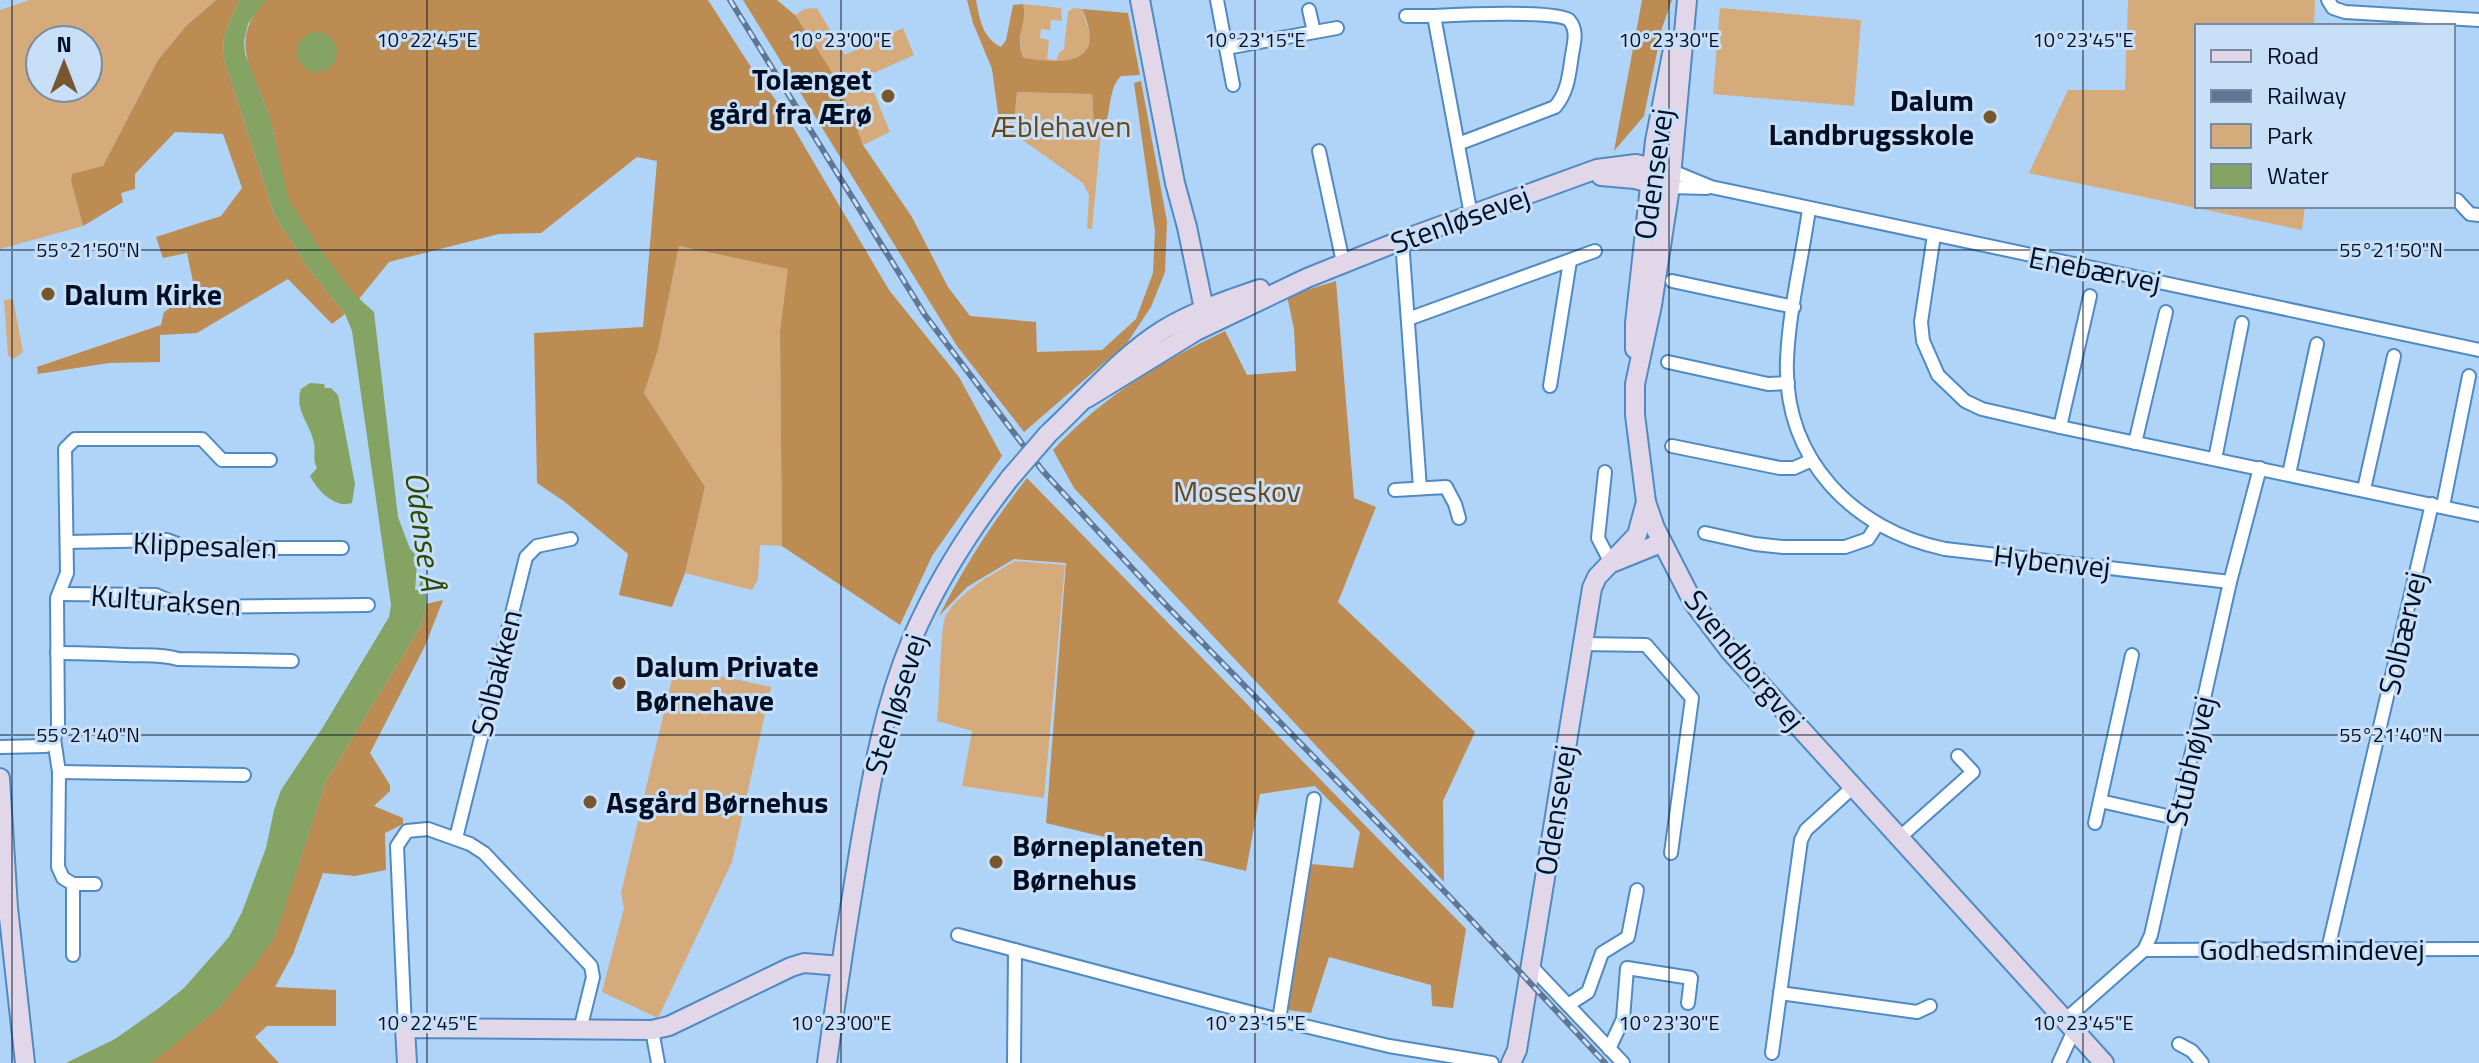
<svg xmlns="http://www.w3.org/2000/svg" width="2479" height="1063" font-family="'Titillium Web',sans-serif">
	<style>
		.green { fill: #d5ab7c; fill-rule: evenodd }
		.forest { fill: #bd8c53 }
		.water { fill: #85a464 }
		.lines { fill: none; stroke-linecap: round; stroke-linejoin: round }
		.street-casing { stroke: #508ac3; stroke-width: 16 }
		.secondary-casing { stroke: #508ac3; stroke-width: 22 }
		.street { stroke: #fff; stroke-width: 12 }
		.secondary { stroke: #e1d7e9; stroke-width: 18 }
		.rail-casing { stroke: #5e7795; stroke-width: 6 }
		.rail { stroke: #c8dff8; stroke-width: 3; stroke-dasharray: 9; stroke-linecap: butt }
		.secondary-bridge-casing { stroke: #508ac3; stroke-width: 22; stroke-linecap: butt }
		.secondary-bridge { stroke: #e1d7e9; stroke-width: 18 }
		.ticks { fill: none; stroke: #000e23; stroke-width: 2; stroke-opacity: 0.45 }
		.poi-dot { fill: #79572e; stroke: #c8dff8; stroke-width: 3 }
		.labels { text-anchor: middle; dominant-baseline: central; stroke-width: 6; stroke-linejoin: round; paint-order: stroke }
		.poi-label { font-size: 30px; font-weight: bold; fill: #000e23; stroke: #c8dff8; text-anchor: start }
		.park-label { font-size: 30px; fill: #69471b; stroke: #c8dff8 }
		.street-label { font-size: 30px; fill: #000e23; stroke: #c8dff8 }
		.water-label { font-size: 32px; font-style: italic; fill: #2e4900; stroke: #c8dff8 }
		.ticks-label { font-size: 20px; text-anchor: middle; fill: #000e23; stroke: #c8dff8; stroke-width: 6; stroke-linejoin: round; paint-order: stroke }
	</style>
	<rect width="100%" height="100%" fill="#b0d3f8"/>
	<g class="green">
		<path d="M29,0H216L186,26L158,60L103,166L73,177L71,181L83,226L0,249V10ZM40,40H88V88H40Z"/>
		<polygon points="2128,0 2315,0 2314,26 2197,26 2197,206 2305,206 2302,230 2029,173 2068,90 2125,90"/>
		<path d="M1023,4L1061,8L1062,21L1051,20L1050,30L1041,29L1040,38L1049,40L1047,59L1057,60L1058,54L1064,49L1068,12L1073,8L1082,9L1091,37L1086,53C1062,66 1051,62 1025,59C1013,35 1028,27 1023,4Z"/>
		<path d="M817,8L845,55L903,28L914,55L867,76L890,132L863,145C846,97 822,57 795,15L805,9Z"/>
		<polygon points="1720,8 1861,20 1854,106 1713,94"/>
		<polygon points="1017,92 1092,94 1094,124 1101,133 1092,229 1087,229 1089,195 1083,183 1013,133"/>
		<polygon points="679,246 789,269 780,332 782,546 760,545 758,579 752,590 685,573 705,487 644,393 658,350"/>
		<polygon points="13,299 23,352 14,359 8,356 4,300"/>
		<path d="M1015,561L1065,565L1044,798L962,786L972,731L937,721C940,702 940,624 946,615C962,590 990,576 1015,561Z"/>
		<polygon points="675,666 771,687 732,862 658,1018 602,992 624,908 621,893"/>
	</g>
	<g class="forest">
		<polygon points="216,0 239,0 224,36 223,56 274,214 309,269 345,314 332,324 288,279 197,333 160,335 160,362 109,363 38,374 37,367 161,325 164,312 173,306 197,301 187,253 163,258 156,237 221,216 242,188 223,134 175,132 135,174 135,189 121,193 123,202 83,226 71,181 72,174 103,166 158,60 186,26"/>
		<path d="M266,0H708L749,64L783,110L889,290L959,377L1002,456L932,556L900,625L782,546L780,332L788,269L679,246L658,350L644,393L705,487L685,573L672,607L619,595L628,554L565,502L537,483L534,333L643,327L657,161L637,157L541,233L499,234L389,262L359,299C339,280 298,224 288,198C278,173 278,145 270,119C257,73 224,45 266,0Z"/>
		<polygon points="743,0 777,0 795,15 830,69 850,109 863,145 912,217 948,287 970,316 1036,322 1037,352 1102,350 1136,319 1153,273 1155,231 1134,83 1141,81 1167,221 1165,272 1151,307 1127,343 1024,432 957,346"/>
		<path d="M967,0H976C980,20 982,37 1001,47L1006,40L1013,5L1023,4C1028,27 1013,35 1024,58C1067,65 1107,64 1082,9L1128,13L1140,75L1121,76C1106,91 1113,116 1101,133L1094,124L1092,94L1017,92L1013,133L1001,122L998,113L992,69L973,23Z"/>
		<polygon points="1642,0 1672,0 1662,28 1644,116 1614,151"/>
		<path d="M1336,281L1354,498L1376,507L1338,602L1475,732L1443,801L1444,882L1074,488L1053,450C1105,395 1157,364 1225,331L1247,375L1296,371L1294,329L1287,296Z"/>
		<path d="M1027,478L1466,929L1453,1008L1432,1006L1431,985L1329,957L1311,1013L1288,1010L1311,864L1353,868L1360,832L1315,786L1260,794L1246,871L1046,823L1066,563L1014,559L967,587L939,616C965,565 992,523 1027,478Z"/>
		<polygon points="443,600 425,646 370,753 390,785 390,791 374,806 403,818 403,824 385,833 386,870 355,876 323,873 293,954 275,987 336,990 336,1026 267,1026 255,1037 279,1063 150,1063 220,1007 274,938 326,781 421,626 426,604"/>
	</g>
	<g class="water">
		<polygon points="239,0 266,0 248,24 244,41 245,54 270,117 288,198 320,249 354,294 374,312 398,517 410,549 418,557 427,557 417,564 415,590 418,590 421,580 426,581 426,604 421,626 326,781 280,922 274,938 257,962 220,1007 155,1060 150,1063 66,1063 115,1039 159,1008 184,988 229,937 242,912 266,848 274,810 281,790 323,727 389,617 391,605 352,331 345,314 309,269 274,214 223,56 224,36"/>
		<circle cx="317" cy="52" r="20"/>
		<path d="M310,383L324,384L325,388H331L338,395L355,484L352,503C335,509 317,490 310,476L317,468C312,459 316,453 314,443C310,422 294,411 301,389Z"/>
	</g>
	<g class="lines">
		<g class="street-casing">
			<g id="street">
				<polyline points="1217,0 1233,85"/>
				<polyline points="2328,0 2333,8 2345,12 2479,20"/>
				<polyline points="1309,10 1314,32"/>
				<polyline points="1406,16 1434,16"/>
				<polyline points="1226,48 1337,28"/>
				<path d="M1458,144L1555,107C1568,92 1569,75 1572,55C1574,43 1578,30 1569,20C1558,10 1454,15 1434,16L1471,215"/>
				<polyline points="1319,151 1343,262"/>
				<polyline points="1672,171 1711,187 2479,350"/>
				<polyline points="1670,187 1707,188"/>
				<polyline points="2453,200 2457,200 2470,214 2479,215"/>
				<path d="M1809,209C1802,259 1789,310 1787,360C1783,459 1853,530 1945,549L2230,582"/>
				<polyline points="1934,235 1921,322 1923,341 1938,375 1965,401 1982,409 2060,427 2479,515"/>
				<polyline points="1402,240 1420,488"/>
				<polyline points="1672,281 1794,307"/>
				<polyline points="1408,319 1595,251"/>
				<polyline points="1668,362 1768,384 1788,383"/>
				<polyline points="1550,386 1570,261"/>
				<polyline points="2060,427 2090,296"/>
				<polyline points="2135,443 2166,312"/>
				<polyline points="1672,446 1780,468 1794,468 1812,460"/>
				<polyline points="2215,459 2242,323"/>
				<polyline points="1605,472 1598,538 1611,563"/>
				<polyline points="2289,474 2317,344"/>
				<polyline points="2364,489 2394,356"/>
				<polyline points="1395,490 1446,487 1455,504 1459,518"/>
				<polyline points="2443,506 2469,376"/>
				<polyline points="1705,533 1755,544 1783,547 1845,547 1868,539 1877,525"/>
				<polyline points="67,542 167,540 188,548 342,548"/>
				<polyline points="59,594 156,595 183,607 368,605"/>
				<polyline points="1582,644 1646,645 1692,698 1671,853"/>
				<path d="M57,653C81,653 104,654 128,655C146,656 161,654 178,659L292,661"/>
				<polyline points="54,739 59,772 58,867 63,878 73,884 73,955"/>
				<polyline points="0,747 46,746 54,739 58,726 57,598 67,573 65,449 75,439 202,439 222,460 270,460"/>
				<polyline points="59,772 244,775"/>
				<polyline points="2100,801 2176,818"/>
				<polyline points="2095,823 2132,655"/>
				<polyline points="456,838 526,557 537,546 571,539"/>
				<polyline points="1899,838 1973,772 1958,756"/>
				<polyline points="73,884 95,884"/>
				<polyline points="958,935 1279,1020 1389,1046 1492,1063"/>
				<polyline points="2328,949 2432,504"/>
				<polyline points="2144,950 2479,949"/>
				<polyline points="1531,966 1623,1063"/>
				<polyline points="1780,993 1917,1012 1930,1006"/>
				<polyline points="1568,1005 1588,992 1602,953 1628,937 1637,890"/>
				<polyline points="1279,1020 1314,799"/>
				<polyline points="2065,1020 2144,950 2151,935 2230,582 2260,468"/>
				<polyline points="405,1028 397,846 407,831 428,829 470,844 484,853 591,966 593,977 580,1030"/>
				<polyline points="652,1030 658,1063"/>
				<polyline points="2179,1044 2192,1051 2202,1063"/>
				<polyline points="1609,1049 1623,1019 1627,968 1691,978 1688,1003"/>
				<polyline points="1772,1053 1801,840 1806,830 1853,787"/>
				<polyline points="1014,1063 1015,950"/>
				<polyline points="2059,1063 2074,1030"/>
			</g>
		</g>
		<g class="secondary-casing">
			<g id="secondary">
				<polyline points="1140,0 1175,183 1187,227 1204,309"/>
				<polyline points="1687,0 1670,187 1652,305 1635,384 1635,415 1646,502 1655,528 1693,602 1730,651 2104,1063"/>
				<polyline points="1601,176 1635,179 1659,185"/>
				<polyline points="1635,349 1635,323 1655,141 1672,54"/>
				<polyline points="1087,398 1196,331 1307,278 1402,240 1597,169 1636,164 1672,171"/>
				<path d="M1048,434C1085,400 1120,357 1163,330C1193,312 1227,300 1260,289"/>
				<polyline points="1614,562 1661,543"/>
				<polyline points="0,778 8,908 25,1063"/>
				<polyline points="407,1063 405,1028 652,1030 669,1026 791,967 804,963 841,966"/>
				<path d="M827,1063C837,990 848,918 860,846C872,775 884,706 912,639C937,581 971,528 1010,478"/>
				<polyline points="1511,1063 1517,1050 1592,588 1597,577 1637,535 1646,502"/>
			</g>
		</g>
		<use href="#street" class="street"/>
		<use href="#secondary" class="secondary"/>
		<g class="rail-casing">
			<polyline id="rail" points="730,0 925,315 1042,470 1164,603 1448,895 1605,1063"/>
		</g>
		<use href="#rail" class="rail"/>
		<g class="secondary-bridge-casing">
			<polyline id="secondary-bridge" points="1010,478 1048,434"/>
		</g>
		<use href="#secondary-bridge" class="secondary-bridge"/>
	</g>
	<path class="ticks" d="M12,0V1063M427,0V1063M841,0V1063M1255,0V1063M1669,0V1063M2083,0V1063M0,250H2479M0,735H2479"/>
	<g class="poi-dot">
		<circle cx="888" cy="96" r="8"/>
		<circle cx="1990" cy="117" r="8"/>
		<circle cx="48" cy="294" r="8"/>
		<circle cx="619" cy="683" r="8"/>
		<circle cx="590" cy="802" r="8"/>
		<circle cx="996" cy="862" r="8"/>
	</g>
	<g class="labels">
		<g class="poi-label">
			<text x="872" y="79" text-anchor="end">Tolænget<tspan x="872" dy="34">gård fra Ærø</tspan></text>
			<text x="1974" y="100" text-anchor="end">Dalum<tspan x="1974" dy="34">Landbrugsskole</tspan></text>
			<text x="64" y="294">Dalum Kirke</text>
			<text x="635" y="666">Dalum Private<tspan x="635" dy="34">Børnehave</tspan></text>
			<text x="606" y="802">Asgård Børnehus</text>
			<text x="1012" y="845">Børneplaneten<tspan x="1012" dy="34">Børnehus</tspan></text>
		</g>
		<g class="park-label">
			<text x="1061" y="126">Æblehaven</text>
			<text x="1237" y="491">Moseskov</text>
		</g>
		<g class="street-label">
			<text transform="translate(1653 174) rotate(-82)">Odensevej</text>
			<text transform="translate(1460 219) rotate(-20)">Stenløsevej</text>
			<text transform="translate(2095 269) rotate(11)">Enebærvej</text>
			<text transform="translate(205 545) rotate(2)">Klippesalen</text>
			<text transform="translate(2052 561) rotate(6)">Hybenvej</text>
			<text transform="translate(166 600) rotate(4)">Kulturaksen</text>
			<text transform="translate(2402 633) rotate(-77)">Solbærvej</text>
			<text transform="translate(1745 660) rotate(51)">Svendborgvej</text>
			<text transform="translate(496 673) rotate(-76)">Solbakken</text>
			<text transform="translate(895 704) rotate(-73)">Stenløsevej</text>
			<text transform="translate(2190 761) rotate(-77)">Stubhøjvej</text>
			<text transform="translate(1555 810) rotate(-81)">Odensevej</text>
			<text x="2312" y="949">Godhedsmindevej</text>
		</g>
		<g class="water-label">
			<text transform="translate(425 531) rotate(82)">Odense Å</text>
		</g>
	</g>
	<g class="ticks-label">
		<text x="427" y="47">10°22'45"E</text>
		<text x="841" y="47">10°23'00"E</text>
		<text x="1255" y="47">10°23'15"E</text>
		<text x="1669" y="47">10°23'30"E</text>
		<text x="2083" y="47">10°23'45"E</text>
		<text x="88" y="257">55°21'50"N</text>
		<text x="2391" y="257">55°21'50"N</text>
		<text x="88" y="742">55°21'40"N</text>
		<text x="2391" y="742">55°21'40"N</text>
		<text x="427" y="1030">10°22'45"E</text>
		<text x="841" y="1030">10°23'00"E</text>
		<text x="1255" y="1030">10°23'15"E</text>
		<text x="1669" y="1030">10°23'30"E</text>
		<text x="2083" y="1030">10°23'45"E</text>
	</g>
	<rect x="2195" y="24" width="260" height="184" fill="#c8dff8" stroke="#788ba3" stroke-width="2"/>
	<rect x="2211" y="50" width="40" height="12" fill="#e1d7e9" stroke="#788ba3" stroke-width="2"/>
	<text x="2267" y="64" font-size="24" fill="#000e23">Road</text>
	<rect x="2211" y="90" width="40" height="12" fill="#5e7795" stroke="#788ba3" stroke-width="2"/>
	<text x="2267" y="104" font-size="24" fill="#000e23">Railway</text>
	<rect x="2211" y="124" width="40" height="24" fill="#d5ab7c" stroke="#788ba3" stroke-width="2"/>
	<text x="2267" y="144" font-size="24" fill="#000e23">Park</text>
	<rect x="2211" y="164" width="40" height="24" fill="#85a464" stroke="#788ba3" stroke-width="2"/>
	<text x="2267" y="184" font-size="24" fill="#000e23">Water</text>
	<g transform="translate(64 64)"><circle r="38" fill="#c8dff8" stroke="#788ba3" stroke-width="2"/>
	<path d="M0-6L14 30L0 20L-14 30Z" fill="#79572e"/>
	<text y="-12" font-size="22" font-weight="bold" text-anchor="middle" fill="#000e23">N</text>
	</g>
</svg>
